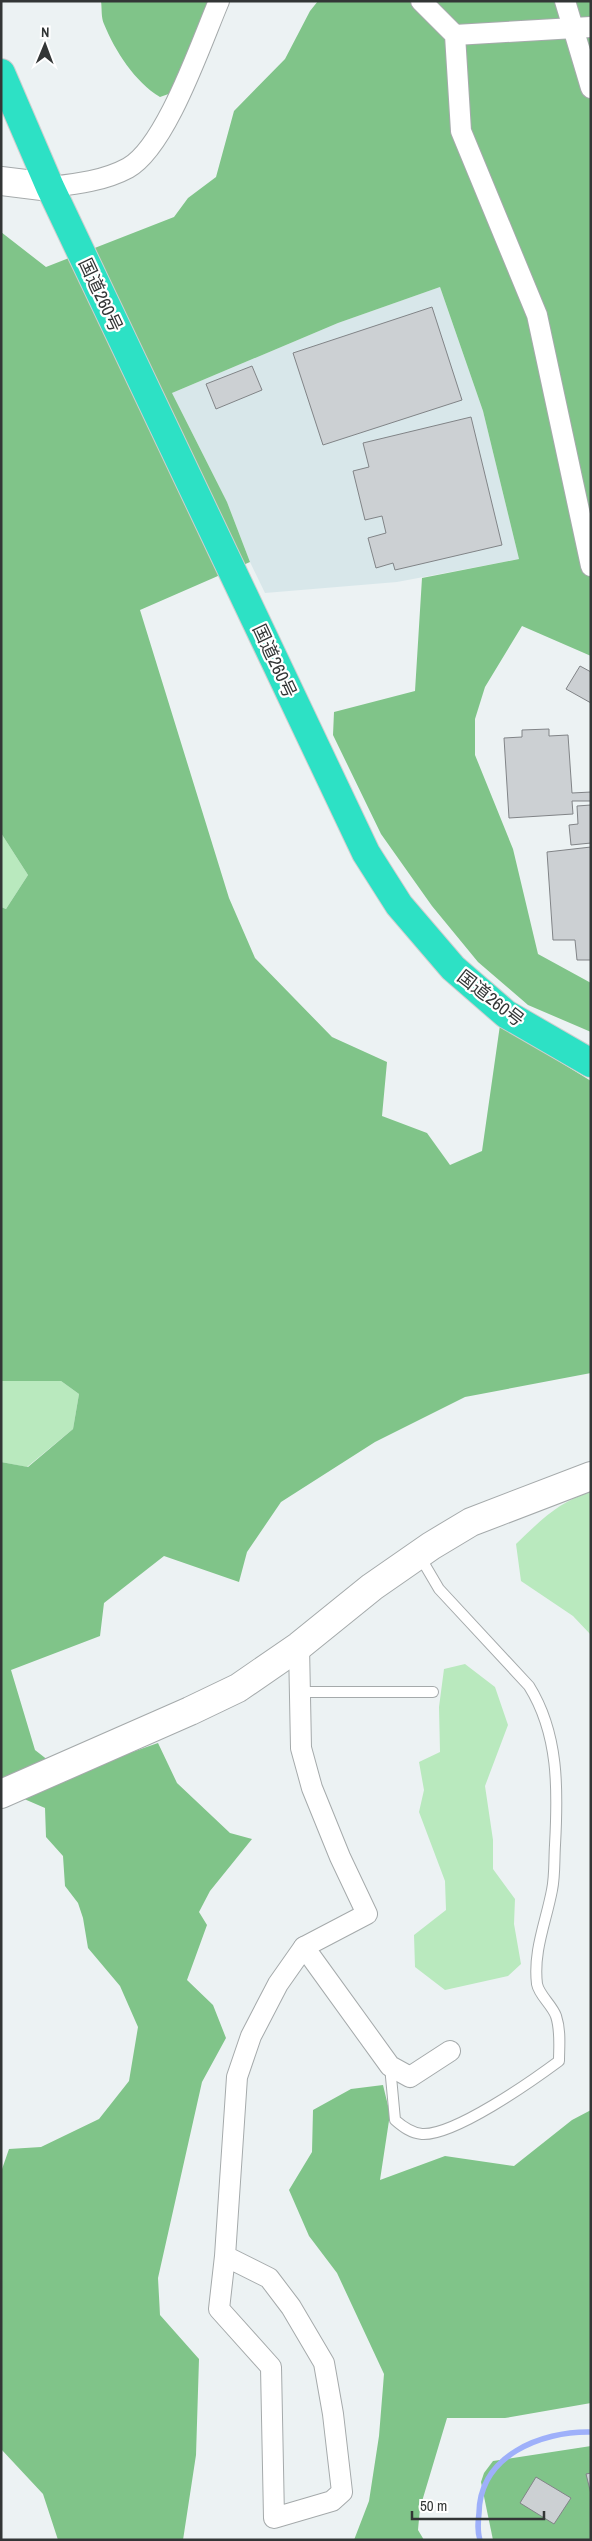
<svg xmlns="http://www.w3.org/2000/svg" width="592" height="2541" font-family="'Archivo Narrow','Noto Sans JP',sans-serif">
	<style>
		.built { fill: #d8e7ea }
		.green { fill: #b9e9be }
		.forest { fill: #80c489 }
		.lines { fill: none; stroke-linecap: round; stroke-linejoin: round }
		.stream { stroke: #9eb0fa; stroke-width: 5.5 }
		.building { fill: #ccd0d3; stroke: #818487 }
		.lane-casing { stroke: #a5aaab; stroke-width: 12 }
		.street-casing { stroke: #a5aaab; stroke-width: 22 }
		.secondary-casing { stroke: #a5aaab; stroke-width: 30 }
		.highway-casing { stroke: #cecfcf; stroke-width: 30 }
		.lane { stroke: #fff; stroke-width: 10 }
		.street { stroke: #fff; stroke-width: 20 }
		.secondary { stroke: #fff; stroke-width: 28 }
		.highway { stroke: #2de1c5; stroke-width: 28 }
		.labels { text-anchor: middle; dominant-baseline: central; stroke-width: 4.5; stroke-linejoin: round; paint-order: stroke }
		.street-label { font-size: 18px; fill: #333636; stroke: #fff }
	</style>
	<rect width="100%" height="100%" fill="#ecf2f3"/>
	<polygon class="built" points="440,287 483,411 519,559 397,582 265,593 250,562 227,502 172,393 338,323"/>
	<g class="green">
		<polygon points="1,833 28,875 6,909 1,907"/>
		<polygon points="1,1381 61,1381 79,1394 73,1429 27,1467 1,1462"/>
		<path d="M591,1492V1635L573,1616L521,1581L516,1544C539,1522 559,1501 591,1492Z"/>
		<polygon points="465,1664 495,1687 508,1725 485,1786 493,1840 493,1869 515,1899 514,1924 521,1964 508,1976 445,1990 415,1967 414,1935 446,1910 445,1881 419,1812 424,1790 419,1762 440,1752 439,1707 444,1669"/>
	</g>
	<g class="forest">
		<path d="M101,1H211L177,91L160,97C135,82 115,51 104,24C101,18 102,8 101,1Z"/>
		<polygon points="318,1 591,1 591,656 522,626 485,687 475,719 475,755 513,849 538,954 591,983 591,1032 528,1005 478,962 432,906 381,834 333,735 334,712 415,691 422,578 519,559 483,411 440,287 338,323 172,393 227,502 250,562 140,610 229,898 255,958 332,1037 387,1062 382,1116 427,1133 450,1165 482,1151 500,1025 591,1081 591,1373 465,1397 375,1442 281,1502 247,1552 239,1582 164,1556 104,1603 100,1636 11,1670 35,1750 67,1775 158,1743 177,1783 230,1833 252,1839 210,1891 199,1912 207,1925 187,1980 213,2005 226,2038 202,2082 158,2278 160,2315 199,2359 196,2455 183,2540 58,2540 43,2494 1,2449 1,2172 9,2149 41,2147 99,2119 129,2081 138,2027 120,1986 88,1948 83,1918 78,1903 65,1886 63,1856 46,1837 45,1808 1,1789 1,1462 28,1467 73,1429 79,1394 61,1381 1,1381 1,907 6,909 28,875 1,833 1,232 46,267 174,217 188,198 216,177 234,111 285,59 310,11"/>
		<polygon points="383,2085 390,2114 380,2180 445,2156 514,2166 572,2120 591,2110 591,2403 505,2418 447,2418 420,2508 418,2530 424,2540 354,2540 369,2501 379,2436 384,2374 337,2273 309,2236 289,2190 312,2152 313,2110 351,2089"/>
		<polygon points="591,2446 591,2540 493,2540 481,2482 484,2473 493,2461"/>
	</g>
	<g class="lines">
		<path class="stream" d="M480,2540C477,2531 478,2522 479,2513C480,2456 540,2431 591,2432"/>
	</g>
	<g class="building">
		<polygon points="432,307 462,400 323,445 293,353"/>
		<polygon points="252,366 262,390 216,409 206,384"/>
		<polygon points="471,417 502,545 395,570 393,563 376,568 368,538 386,533 382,516 365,520 353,471 369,467 363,443"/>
		<polygon points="580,666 591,672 591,703 566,689"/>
		<polygon points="549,729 549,736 568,735 572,793 591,792 591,801 572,801 573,814 509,818 504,738 522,737 522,730"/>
		<polygon points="591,805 591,843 571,845 569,825 578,824 577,806"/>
		<polygon points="591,847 591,960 577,960 575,940 553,940 547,852"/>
		<polygon points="591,2473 591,2494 586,2474"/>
		<polygon points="536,2477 571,2498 554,2524 520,2503"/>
	</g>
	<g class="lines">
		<g class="lane-casing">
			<g id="lane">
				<polyline points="299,1692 433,1692"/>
				<path d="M390,2066L395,2120C403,2127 411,2133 422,2134C454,2136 532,2081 559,2061C559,2047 561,2031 556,2016C552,2005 539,1995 537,1984C533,1951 546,1922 552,1890C555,1876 554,1860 555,1845C558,1790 559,1734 529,1686L439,1589L419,1555"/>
			</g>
		</g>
		<g class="street-casing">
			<g id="street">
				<polyline points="421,1 455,35 461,131 537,315 591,566"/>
				<polyline points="565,1 591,88"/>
				<polyline points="455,35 591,27"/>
				<path d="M50,187C76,184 104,181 128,168C166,147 201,43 219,1"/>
				<polyline points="304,1947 390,2066 410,2077 450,2051"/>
				<polyline points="225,2256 219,2309 271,2367 274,2518 332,2501 342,2492 333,2414 324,2363 291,2307 269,2278 225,2256 237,2077 251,2036 278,1984 304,1947 367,1914 340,1857 312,1788 301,1748 299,1646"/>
			</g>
		</g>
		<g class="secondary-casing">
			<g id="secondary">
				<polyline points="1,181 50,187"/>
				<polyline points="1,1794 190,1711 238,1688 299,1646 372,1587 431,1546 471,1522 591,1476"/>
			</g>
		</g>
		<g class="highway-casing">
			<polyline id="highway" points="1,73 50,187 366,853 399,905 453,968 506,1014 591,1063"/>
		</g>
		<use href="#lane" class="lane"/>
		<use href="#street" class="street"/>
		<use href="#secondary" class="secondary"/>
		<use href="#highway" class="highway"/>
	</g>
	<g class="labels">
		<g class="street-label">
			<text transform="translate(101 295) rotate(65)">国道260号</text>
			<text transform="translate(275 661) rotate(65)">国道260号</text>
			<text transform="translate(491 998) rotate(38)">国道260号</text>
		</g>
	</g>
	<rect width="592" height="2541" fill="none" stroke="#333636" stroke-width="5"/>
	<g transform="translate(45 45) rotate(1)" stroke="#ffffff" stroke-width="4" paint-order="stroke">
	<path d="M0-4L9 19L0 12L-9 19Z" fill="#333636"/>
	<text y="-8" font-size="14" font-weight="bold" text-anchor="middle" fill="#333636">N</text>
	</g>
	<path d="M412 2511v8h132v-8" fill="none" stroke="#333636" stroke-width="2.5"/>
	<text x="420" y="2511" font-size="15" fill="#333636" stroke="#ffffff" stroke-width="4" paint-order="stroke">50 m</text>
</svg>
